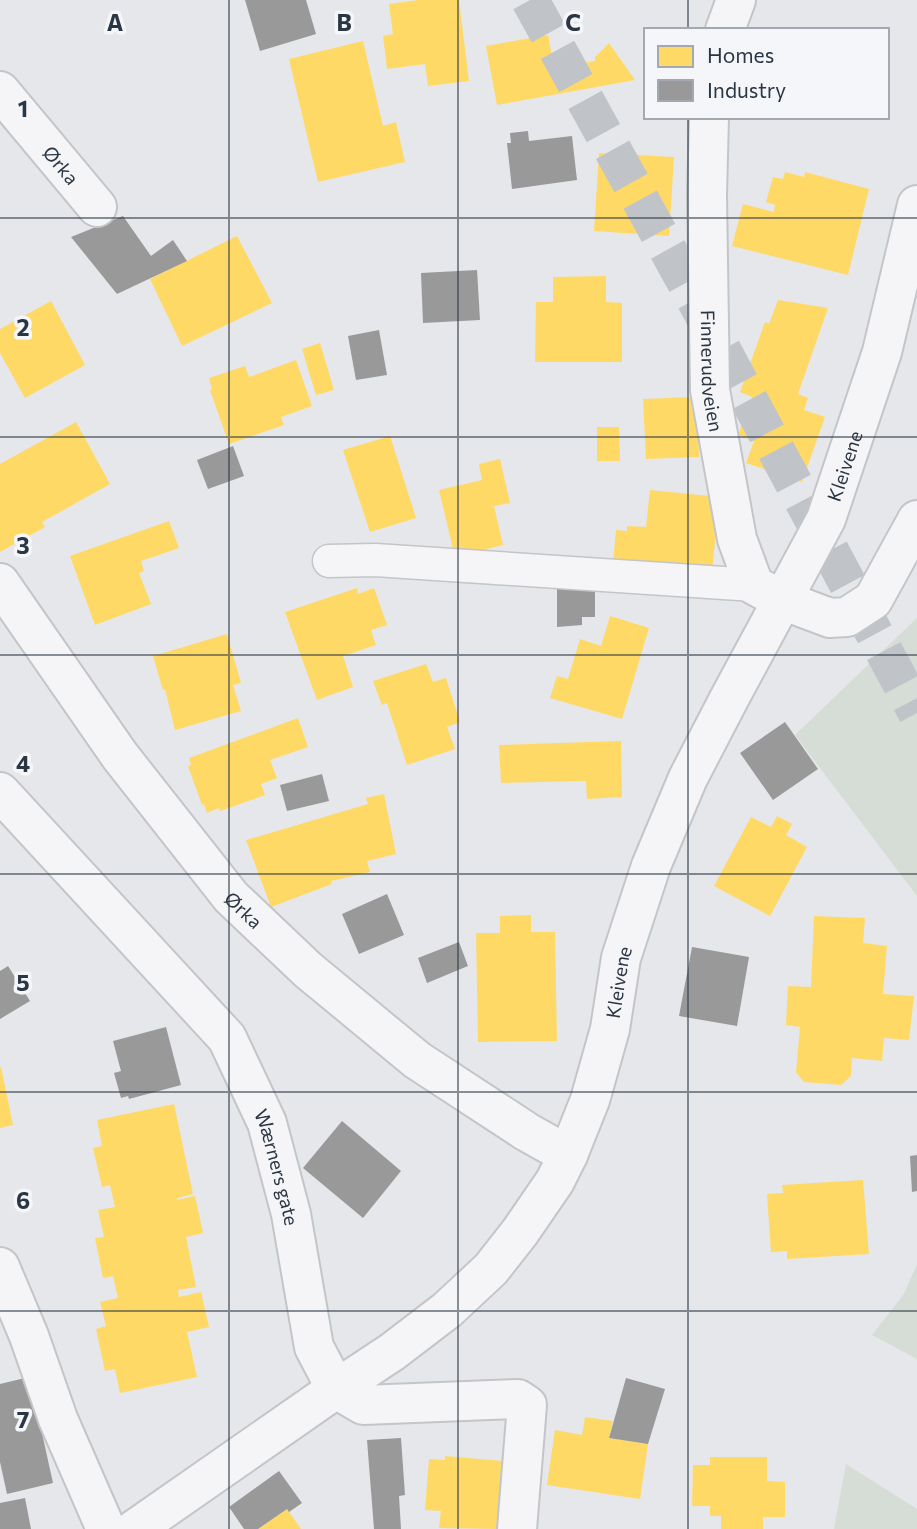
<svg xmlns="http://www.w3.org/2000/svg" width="917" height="1529" font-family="Commissioner,sans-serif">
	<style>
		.green { fill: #d6ddd6 }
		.homes { fill: #ffd966 }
		.industry { fill: #999 }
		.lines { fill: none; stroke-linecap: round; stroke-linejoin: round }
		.motorway-tunnel { stroke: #c0c4c9; stroke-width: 38; stroke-dasharray: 38 19; stroke-linecap: butt }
		.service-casing { stroke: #c3c5c8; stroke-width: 35 }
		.minor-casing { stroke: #c3c5c8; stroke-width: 42 }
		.service { stroke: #f5f5f7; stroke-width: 32 }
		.minor { stroke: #f5f5f7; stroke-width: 38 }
		.grid { fill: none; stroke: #2b3644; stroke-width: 2; stroke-opacity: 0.55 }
		.labels { text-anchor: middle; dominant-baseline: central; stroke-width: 7; stroke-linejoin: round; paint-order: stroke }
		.street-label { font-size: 19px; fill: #2b3644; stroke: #f4f6f9 }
		.grid-label { font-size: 23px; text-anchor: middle; font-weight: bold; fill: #2b3644; stroke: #f4f6f9; stroke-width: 7; stroke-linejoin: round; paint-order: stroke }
	</style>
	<rect width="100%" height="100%" fill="#e5e7ea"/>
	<g class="green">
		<polygon points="917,618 917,896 795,735"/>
		<polygon points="917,1264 917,1359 872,1335 904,1294"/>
		<polygon points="846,1464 917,1509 917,1529 834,1529"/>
	</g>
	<g class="homes">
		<polygon points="418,0 459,0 469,81 428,86 425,64 387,69 383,36 393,34 389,4"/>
		<polygon points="548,35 554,68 595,61 595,57 609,43 635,80 497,105 486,46"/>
		<polygon points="363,41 383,126 396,122 405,162 318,182 289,59"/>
		<polygon points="599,153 674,157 669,236 594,231"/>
		<polygon points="785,172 804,177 805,172 869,189 848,275 732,246 743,204 774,212 775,205 766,202 773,177 783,179"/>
		<polygon points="237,236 272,303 182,346 150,279"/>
		<polygon points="606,276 606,302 622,303 622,362 535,362 536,302 553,302 553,277"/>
		<polygon points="778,300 828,308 798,394 808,398 804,410 825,417 802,482 746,463 754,441 738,435 752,397 740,392 765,322 769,324"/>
		<polygon points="51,301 85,365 25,398 0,353 0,329"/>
		<polygon points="320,343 334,390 316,395 302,349"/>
		<polygon points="296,360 312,406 281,417 284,425 229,444 210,390 212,389 209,378 245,366 249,377"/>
		<polygon points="697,397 699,457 646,459 643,399"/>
		<polygon points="76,422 110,484 42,522 45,527 0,552 0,464"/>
		<polygon points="597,427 619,427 620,461 597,461"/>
		<polygon points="390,436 416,518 370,532 343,450"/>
		<polygon points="500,459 510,503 494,506 503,545 455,557 439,490 482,480 479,464"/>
		<polygon points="650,490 719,497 712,573 613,563 616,530 627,531 627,526 646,527"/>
		<polygon points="169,521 179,548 141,561 144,571 139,573 151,604 95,625 70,556"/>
		<polygon points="357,588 358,594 374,588 387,625 371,630 376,645 343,656 353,687 317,700 285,612"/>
		<polygon points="610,616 649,628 622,719 550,698 557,676 568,679 580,639 601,646"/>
		<polygon points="227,634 241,683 233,685 241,711 175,730 165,689 163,690 153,656"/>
		<polygon points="426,664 433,682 446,678 460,722 447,727 455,749 407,765 387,703 382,705 373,681"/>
		<polygon points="298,718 308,747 270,760 277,778 261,784 265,795 220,811 219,808 207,813 204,804 202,805 188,766 191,765 189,758"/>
		<polygon points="621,741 622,797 587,799 586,781 501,783 499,745"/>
		<polygon points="384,794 396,854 367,861 370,872 331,881 332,884 271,907 246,840 368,804 366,798"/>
		<polygon points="777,816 792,824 786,835 807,847 770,916 714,886 751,817 771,827"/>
		<polygon points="531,915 531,932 555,932 557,1041 478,1042 476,933 500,933 500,916"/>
		<polygon points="814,916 865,918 863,943 887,946 883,994 914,996 909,1040 884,1038 882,1061 852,1058 851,1076 841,1085 804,1082 796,1072 800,1027 786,1025 788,986 811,987"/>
		<polygon points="1,1067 13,1125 0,1128 0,1068"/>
		<polygon points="174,1104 193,1194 177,1198 177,1200 195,1196 203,1233 186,1237 196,1287 178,1290 179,1297 201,1292 209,1327 187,1332 197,1377 120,1393 115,1369 105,1371 96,1329 106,1326 100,1302 118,1298 113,1276 103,1278 95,1238 104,1237 98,1210 115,1207 110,1185 102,1187 93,1148 102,1146 97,1120"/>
		<polygon points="863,1180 869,1254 787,1259 787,1251 771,1252 767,1194 783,1193 782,1185"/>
		<polygon points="585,1417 613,1421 609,1438 648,1444 640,1499 547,1485 555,1430 582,1435"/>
		<polygon points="445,1456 502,1461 497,1529 439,1528 441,1511 425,1510 429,1459 445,1460"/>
		<polygon points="710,1457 767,1457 767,1481 785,1482 785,1517 763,1517 763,1529 721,1529 721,1516 710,1516 710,1506 692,1506 693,1465 710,1465"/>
		<polygon points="287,1509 301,1529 258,1529"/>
	</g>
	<g class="industry">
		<polygon points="245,0 306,0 316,34 260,51"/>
		<polygon points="528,131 529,141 572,136 577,180 512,189 507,143 511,143 510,133"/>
		<polygon points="123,216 151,256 173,240 187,261 117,294 71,237"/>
		<polygon points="477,270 480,320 423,323 421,273"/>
		<polygon points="379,330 387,375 356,380 348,336"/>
		<polygon points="233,446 244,476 208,489 197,460"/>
		<polygon points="557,588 595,588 595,617 582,617 582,625 557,627"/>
		<polygon points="785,722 818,769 773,800 740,753"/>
		<polygon points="322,774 329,801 287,811 280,785"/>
		<polygon points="387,894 404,935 359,954 342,914"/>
		<polygon points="459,942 468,966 427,983 418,958"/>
		<polygon points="692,947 749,957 737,1026 679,1016"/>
		<polygon points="8,966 30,1001 0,1019 0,971"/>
		<polygon points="166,1027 181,1085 129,1099 128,1096 121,1098 114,1073 121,1071 113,1041"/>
		<polygon points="342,1121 401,1171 363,1218 303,1168"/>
		<polygon points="917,1155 917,1191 912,1192 910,1156"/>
		<polygon points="25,1378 36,1406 53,1483 7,1494 0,1462 0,1384"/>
		<polygon points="626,1378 665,1389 648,1444 609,1438"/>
		<polygon points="401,1438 405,1495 399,1496 401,1529 374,1529 367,1440"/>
		<polygon points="279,1471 302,1503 289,1512 287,1509 258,1529 244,1529 229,1507"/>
		<polygon points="25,1498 31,1529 0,1529 0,1503"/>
	</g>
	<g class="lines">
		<polyline class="motorway-tunnel" points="530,0 695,299 917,713"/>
		<g class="service-casing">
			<polyline id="service" points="329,561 375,560 754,585"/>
		</g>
		<g class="minor-casing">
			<g id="minor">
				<polyline points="725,30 736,0"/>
				<path id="s1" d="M0,91L97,207"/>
				<path id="s2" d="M709,117L707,195L710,390L737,539L754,585L782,600L830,618L847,617L873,600L917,520"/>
				<path id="s3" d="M0,583L120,756L231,897L308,970L417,1060L527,1132L568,1155"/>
				<path id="s4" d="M0,792L227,1038L267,1123L291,1214L314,1347L336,1389"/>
				<polyline points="0,1267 29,1336 58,1419 106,1529"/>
				<polyline points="336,1389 363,1405 518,1399 527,1405 517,1529"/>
				<path id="s5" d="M135,1529L336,1389L392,1352L447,1310L491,1269L520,1232L555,1181L568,1155L590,1100L610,1029L621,958L651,866L688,778L730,697L826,519L882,352L917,205"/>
			</g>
		</g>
		<use href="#service" class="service"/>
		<use href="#minor" class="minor"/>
	</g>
	<path class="grid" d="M229,0V1529M458,0V1529M688,0V30M688,117V1529M0,218H917M0,437H917M0,655H917M0,874H917M0,1092H917M0,1311H917"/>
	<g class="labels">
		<g class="street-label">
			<text stroke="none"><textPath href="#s1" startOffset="96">Ørka</textPath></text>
			<text stroke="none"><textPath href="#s2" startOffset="254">Finnerudveien</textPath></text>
			<text stroke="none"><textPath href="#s5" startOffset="1326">Kleivene</textPath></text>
			<text stroke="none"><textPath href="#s3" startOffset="408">Ørka</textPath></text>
			<text stroke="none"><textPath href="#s5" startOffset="760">Kleivene</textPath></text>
			<text stroke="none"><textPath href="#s4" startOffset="474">Wærners gate</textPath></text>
		</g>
	</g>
	<g class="grid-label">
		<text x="115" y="31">A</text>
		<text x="344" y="31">B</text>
		<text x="573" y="31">C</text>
		<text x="23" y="117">1</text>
		<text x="23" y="336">2</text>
		<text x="23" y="554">3</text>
		<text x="23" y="772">4</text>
		<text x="23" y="991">5</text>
		<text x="23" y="1209">6</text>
		<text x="23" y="1428">7</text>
	</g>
	<rect x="644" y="28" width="245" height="91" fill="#f4f6f9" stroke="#a4a9b1" stroke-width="2"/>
	<rect x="658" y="46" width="35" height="21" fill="#ffd966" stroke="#a4a9b1" stroke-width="2"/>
	<text x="707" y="63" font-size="21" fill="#2b3644">Homes</text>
	<rect x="658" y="80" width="35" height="21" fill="#999999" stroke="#a4a9b1" stroke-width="2"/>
	<text x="707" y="98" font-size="21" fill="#2b3644">Industry</text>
</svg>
